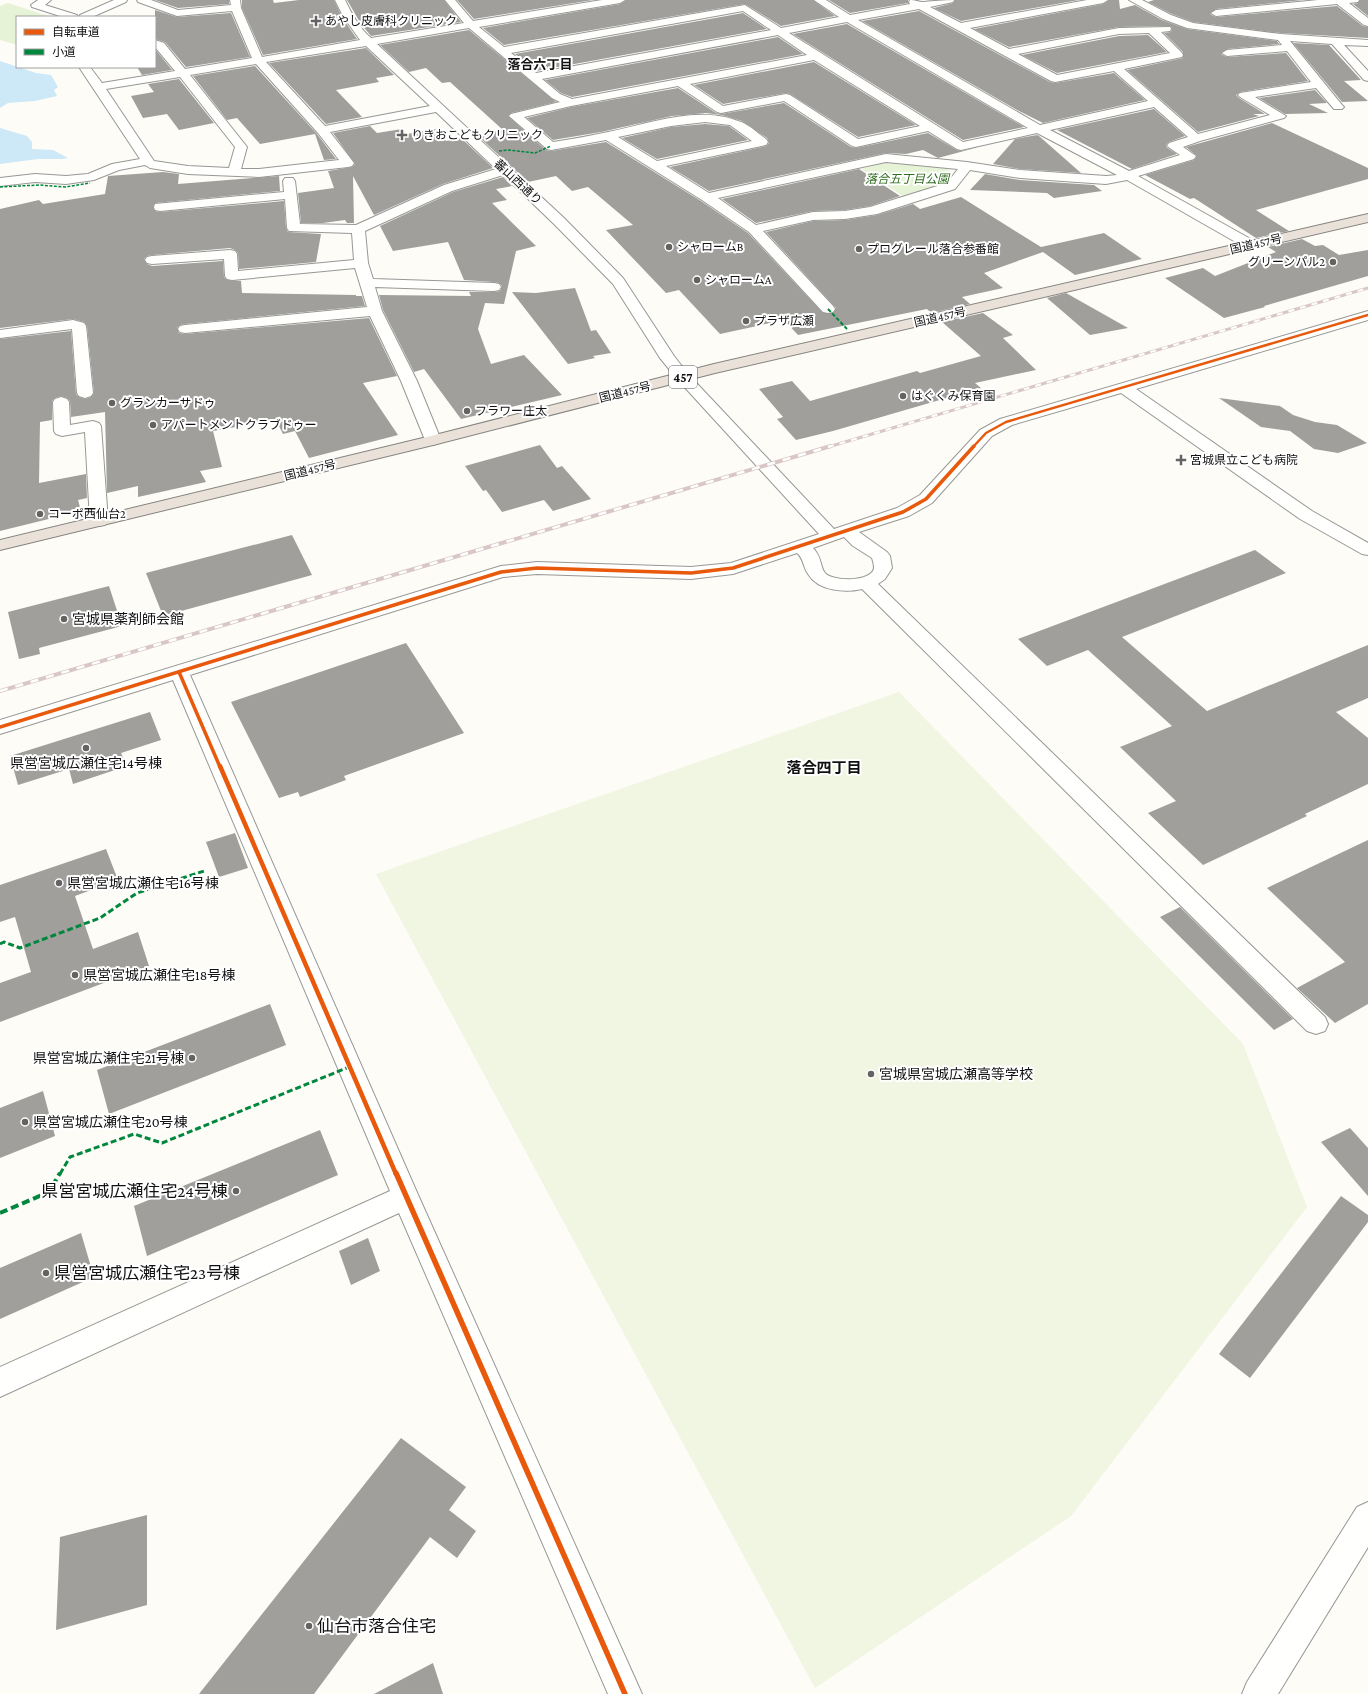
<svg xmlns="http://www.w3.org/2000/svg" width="1368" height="1694" font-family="'Crimson Pro','Noto Sans JP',serif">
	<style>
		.green { fill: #e7f3d7 }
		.pitch { fill: #f0f6e1 }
		.water { fill: #cde8f7 }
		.building { fill: #a19f9c }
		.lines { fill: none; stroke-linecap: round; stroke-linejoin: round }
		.minor-casing { stroke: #979795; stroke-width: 2 }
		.highway-casing { stroke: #858482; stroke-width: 2 }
		.minor { fill: #fffffe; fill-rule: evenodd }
		.highway { fill: #eae1d8; fill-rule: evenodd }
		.rail-far1-casing { stroke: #d9c6c7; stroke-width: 3 }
		.rail-casing { stroke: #d9c6c7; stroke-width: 4 }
		.rail-far1 { stroke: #fff; stroke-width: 2; stroke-dasharray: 6; stroke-linecap: butt }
		.rail { stroke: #fff; stroke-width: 2.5; stroke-dasharray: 8; stroke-linecap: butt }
		.quiet-far3 { stroke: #00873e; stroke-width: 1.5; stroke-dasharray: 3 1.5; stroke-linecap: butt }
		.quiet-far2 { stroke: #00873e; stroke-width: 2; stroke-dasharray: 4 2; stroke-linecap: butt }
		.quiet-far1 { stroke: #00873e; stroke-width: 3; stroke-dasharray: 6 3; stroke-linecap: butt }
		.quiet { stroke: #00873e; stroke-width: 4; stroke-dasharray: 8 4; stroke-linecap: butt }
		.cycleway-far3-casing { stroke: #fff; stroke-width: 4 }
		.cycleway-far2-casing { stroke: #fff; stroke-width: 5.5 }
		.cycleway-far1-casing { stroke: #fff; stroke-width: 7 }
		.cycleway-casing { stroke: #fff; stroke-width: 8 }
		.cycleway-far3 { stroke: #e8590c; stroke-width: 2.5 }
		.cycleway-far2 { stroke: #e8590c; stroke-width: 3.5 }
		.cycleway-far1 { stroke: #e8590c; stroke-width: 4.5 }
		.cycleway { stroke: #e8590c; stroke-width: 5.5 }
		.poi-dot { fill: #646362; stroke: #fff; stroke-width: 1.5 }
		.labels { text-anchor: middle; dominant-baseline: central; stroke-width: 4; stroke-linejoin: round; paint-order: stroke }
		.far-poi-label { font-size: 12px; fill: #111; stroke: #fff; text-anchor: start }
		.far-park-label { font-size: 12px; font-style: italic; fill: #2f6b1f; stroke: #fff }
		.far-street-label { font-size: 12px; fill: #111; stroke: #fff }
		.far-neighbourhood-label { font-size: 13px; font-weight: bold; fill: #111; stroke: #fff }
		.shield { fill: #fff; stroke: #585858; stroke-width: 1 }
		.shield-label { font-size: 13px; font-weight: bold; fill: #111 }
		.poi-label { font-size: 14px; fill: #111; stroke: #fff; text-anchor: start }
		.neighbourhood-label { font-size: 15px; font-weight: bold; fill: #111; stroke: #fff }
		.near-poi-label { font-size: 17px; fill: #111; stroke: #fff; text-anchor: start }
	</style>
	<rect width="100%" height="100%" fill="#fdfcf7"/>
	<g class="green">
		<polygon points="8,3 51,17 17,17 17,45 0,40 0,6"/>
		<polygon points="885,163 944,166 952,173 945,184 903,196 861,169"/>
	</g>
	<polygon class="pitch" points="899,692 1243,1044 1307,1207 1071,1516 815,1688 376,874"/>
	<g class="water">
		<polygon points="0,61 36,73 51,75 58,87 54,90 57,96 35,101 8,103 0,108"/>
		<polygon points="0,128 27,136 32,142 32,149 53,150 68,158 62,159 38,159 0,164"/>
	</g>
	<g class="building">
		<polygon points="155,0 229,0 229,4 178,8"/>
		<polygon points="242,0 273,0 274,3 299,0 334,0 342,17 357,39 263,55 242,8"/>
		<polygon points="347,0 444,0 461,22 371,36 361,24"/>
		<polygon points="457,0 593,0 474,19"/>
		<polygon points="626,0 813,0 835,16 781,26 745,4 504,45 483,28 620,4"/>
		<polygon points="829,0 908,0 908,3 850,13"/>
		<polygon points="955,0 1079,0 961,21 934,8 953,3"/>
		<polygon points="1109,0 1119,0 1120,9 1135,5 1162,20 1187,29 1277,41 1279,44 1227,49 1221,54 1227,57 1286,53 1308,81 1240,92 1236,95 1239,98 1265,114 1253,114 1259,116 1198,132 1127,70 1183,58 1183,52 1164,33 1171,32 1172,28 1170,26 1119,27 1009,47 974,29 1103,4"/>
		<polygon points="1154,0 1303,0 1216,9 1210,14 1216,17 1337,6 1363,26 1368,27 1368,38 1281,33 1193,22 1172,14 1148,2"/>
		<polygon points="1360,0 1368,0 1368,16 1353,4 1358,3"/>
		<polygon points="155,10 177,17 231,13 250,57 186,67 165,42 155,39"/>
		<polygon points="919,11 1050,82 1055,83 1114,73 1145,100 1043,123 1019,111 862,21"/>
		<polygon points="743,13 767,29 536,71 515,54"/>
		<polygon points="847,24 1024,127 963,140 793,34"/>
		<polygon points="469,30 556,102 511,113 508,116 546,150 551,151 606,142 701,201 748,233 823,313 833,313 836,308 766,232 813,221 845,220 877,215 913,204 920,209 961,197 1041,247 1104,233 1142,259 1075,275 1043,252 984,273 1003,288 962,297 970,304 931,313 927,309 798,335 784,320 720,334 679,290 666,293 606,230 633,225 588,187 572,191 556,176 528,182 477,135 503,130 450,82 442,83 426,68 409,72 380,45"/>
		<polygon points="1148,35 1167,52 1057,73 1022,55 1119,36"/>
		<polygon points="778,37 803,54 572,97 561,93 545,80"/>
		<polygon points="1293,43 1329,45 1361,80 1344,81 1368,101 1342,102"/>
		<polygon points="366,48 394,75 376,78 379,82 336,90 362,117 326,124 269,63"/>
		<polygon points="155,49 172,70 142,75 137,67 155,67"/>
		<polygon points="814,62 916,125 858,137 790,94 786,93 723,104 694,85"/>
		<polygon points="255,66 317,134 336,159 324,160 315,134 260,144 237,118 227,120 193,76"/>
		<polygon points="179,79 214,123 179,130 167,114 143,118 131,96 154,92 148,84"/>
		<polygon points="678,88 716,113 721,114 784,103 851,147 856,148 928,133 957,150 961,151 979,147 938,158 923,150 906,154 886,153 709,191 670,167 766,146 769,143 767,138 742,121 722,115 706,113 672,116 601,132 553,140 527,118 571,107"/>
		<polygon points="1315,90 1327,103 1309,104 1328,113 1285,114 1259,98"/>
		<polygon points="1154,109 1185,136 1169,142 1166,145 1166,147 1177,154 1132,169 1057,130"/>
		<polygon points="1272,123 1368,168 1368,179 1256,210 1289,231 1256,238 1194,198 1190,199 1145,175 1194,160 1197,156 1186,147"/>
		<polygon points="705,124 729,126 748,140 657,159 622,138 671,127"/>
		<polygon points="370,126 377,133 402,129 407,134 435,129 446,141 461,138 493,168 443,184 374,215 353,176 354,223 347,223 345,220 323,223 301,223 298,193 334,188 328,171 352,167 355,164 333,133"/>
		<polygon points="1037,135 1039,136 1081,173 1020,169 993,164 1015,139"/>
		<polygon points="859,169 900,196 870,206 845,210 813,211 756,223 722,199"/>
		<polygon points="163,172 179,174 178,184 279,176 280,191 155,203 153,207 155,211 160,212 284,201 286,228 288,232 321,234 316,262 239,269 238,253 235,250 230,248 152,255 147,256 144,259 147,264 152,266 223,261 224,277 227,280 241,281 242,293 356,295 356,296 362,296 365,306 185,324 180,325 177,328 179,333 185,334 369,318 397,376 363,383 398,435 309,458 295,431 283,434 276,420 213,431 222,467 200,471 206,482 138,497 138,486 107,493 105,412 71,417 70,401 67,398 61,396 55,398 52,401 52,420 40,422 39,483 86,474 87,498 78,500 81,511 0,531 0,339 71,331 76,394 79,397 85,399 91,397 94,393 87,326 84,322 73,319 0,328 0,209 39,200 43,204 105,194 108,176"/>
		<polygon points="985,174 1020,180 1094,185 1102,191 1054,198 1047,193 970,190"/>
		<polygon points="503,177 512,186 496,189 507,200 492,203 536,246 516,251 504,304 485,303 478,329 491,364 524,355 562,395 461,419 424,369 414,372 383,310 379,295 471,296 469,292 494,292 500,291 502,286 499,283 494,282 464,280 448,242 393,251 380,226 453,192"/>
		<polygon points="1302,239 1315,246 1323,245 1339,255 1368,250 1368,276 1264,306 1265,307 1224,318 1165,278 1203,268 1215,276 1276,252 1268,247"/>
		<polygon points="575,288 591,331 596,330 611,353 593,356 595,358 568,364 512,292 536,293"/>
		<polygon points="1066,293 1128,328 1090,335 1047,298"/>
		<polygon points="983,313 1013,335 1003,338 1036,370 975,383 981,388 833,431 796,440 777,419 783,417 759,389 792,381 810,401 917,371 920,373 981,356 942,322"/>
		<polygon points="1219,398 1280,406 1293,415 1315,422 1337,425 1367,443 1338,453 1314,449 1290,431 1261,427"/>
		<polygon points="540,445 557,468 562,466 591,499 553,511 544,500 502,512 486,490 483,491 465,466"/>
		<polygon points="292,535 312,575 163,616 146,573"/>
		<polygon points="1255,550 1286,573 1122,637 1207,711 1368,645 1368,698 1336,712 1368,738 1368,784 1305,814 1307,816 1203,865 1148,813 1176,801 1120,747 1172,726 1088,650 1047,666 1018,639"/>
		<polygon points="109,586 122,626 39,648 40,654 19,659 8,612"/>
		<polygon points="406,643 464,733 344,776 346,780 300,797 298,792 279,798 231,702"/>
		<polygon points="150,712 161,740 121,753 127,766 73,784 69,769 18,785 10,756"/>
		<polygon points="235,833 248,868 219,877 206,842"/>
		<polygon points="1368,840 1368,1004 1335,1023 1297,988 1345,962 1267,888"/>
		<polygon points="106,849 118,880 75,896 93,949 138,932 149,966 0,1022 0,983 31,972 15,917 0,922 0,885"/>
		<polygon points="1180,907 1293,1019 1274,1030 1160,917"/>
		<polygon points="270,1004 286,1045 109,1114 97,1070"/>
		<polygon points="43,1091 55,1136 0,1158 0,1108"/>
		<polygon points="1350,1128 1368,1148 1368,1196 1321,1142"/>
		<polygon points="320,1130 338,1175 147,1256 134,1206"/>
		<polygon points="1341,1196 1368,1215 1368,1222 1250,1378 1219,1354"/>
		<polygon points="81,1233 94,1277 0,1319 0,1268"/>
		<polygon points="368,1238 380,1271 351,1285 339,1251"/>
		<polygon points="401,1438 466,1487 449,1510 476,1531 457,1558 430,1537 314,1694 199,1694"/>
		<polygon points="147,1515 147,1605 56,1630 60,1537"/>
		<polygon points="433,1663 443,1694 374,1694"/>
	</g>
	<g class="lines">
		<g class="minor-casing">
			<g id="minor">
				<polygon points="38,0 51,0 45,5 77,15 78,17 63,17 32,7 31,5"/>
				<polygon points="114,0 127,0 126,2 92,17 79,17 80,15"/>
				<path d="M137,0H151L178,10L231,5L230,0H240L241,8L262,57L360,40L343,16L335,0H345C352,14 359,28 371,38L464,23L445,0H455L473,21L602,0H625L620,3L479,27L504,47L745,5L781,28L839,17L814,0H826L850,15L910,4L909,2L910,0C915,0 919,2 923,2C934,1 944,0 954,0L953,2L930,7L961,23L1087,0H1108L1103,3L970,28L1009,49L1119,28L1170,27L1171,29L1170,31L1161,32L1182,53L1183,55L1182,57L1124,69L1198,134L1270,115L1240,97L1238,95L1240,93L1311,82L1287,51L1227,56L1222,53L1227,50L1282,45L1278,40L1187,28L1163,19L1129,0H1142L1171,15L1193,23L1281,34L1368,40V46L1344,45L1368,71V81L1364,80L1332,44L1290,41L1342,105L1344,107L1342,109H1334L1316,88L1255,97L1286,116L1284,118L1200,141L1183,147L1196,156L1194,159L1138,176L1256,242L1258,245L1256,248H1246L1127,180L1106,184L1020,178L970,170L955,189L877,214L845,219L813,220L763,231L833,306L835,309L833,312L828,313L823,312L749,232L702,200L606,140L551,150L547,149L509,116L511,114L560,102L552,98L469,28L377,44L564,218L623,278L674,356L688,374L834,529L897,508L920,495L980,430L1000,419L1368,311V320L1136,389L1312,511L1368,543V555L1362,554L1300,519L1121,393L1012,425L992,436L932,503L909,516L859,532L887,552L890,556L892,568L885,579L878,584L1325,1017L1328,1024L1325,1031L1316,1034L1307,1031L862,589C845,593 818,591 808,574C803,567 804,559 797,553L733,574L691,579L537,574L503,577L190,675L419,1197L642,1694H608L399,1213L0,1397V1367L390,1191L173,680L0,734V720L501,566L537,562L691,567L731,563L819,534L678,380L660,358L613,284L554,224L503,175L452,191L365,231L368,263L373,279L494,283L499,284L501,287L499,290L494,291L375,287L382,311L417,381L441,440L439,443L433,445L427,443L425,440L401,381L370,316L185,333L180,332L178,329L180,326L185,325L367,307L355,268L232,280L227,279L225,276L224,259L152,264L147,263L145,260L147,257L152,256L230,250L235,251L237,254L238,271L354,260L352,233L289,231L287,228L285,199L160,211L155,210L154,207L155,204L284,192L283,181L285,178H293L295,181L300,224L356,225L444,185L496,169L436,112L330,132L354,163L352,166L348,167L259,177L188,174L150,168L145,165L119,170L94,180L66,184L35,182L0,186V178L35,174L66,176L88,174L112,164L140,159L79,67H90L102,83L175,71L155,47V40L164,43L185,69L252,58L232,11L177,16L138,2ZM919,9L1051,81L1055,82L1114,71L1148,101L1040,125L858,20ZM743,11L771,30L536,73L511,53ZM847,22L1028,128L963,142L789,33ZM1149,33L1170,53L1057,75L1018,54L1119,34ZM778,35L807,55L572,99L560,94L542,79ZM366,46L430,106L325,126L266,62ZM814,60L920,126L858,139L790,95L786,94L723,106L690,84ZM256,64L318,133L339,160L259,169H241L247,147L190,75ZM180,77L235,147L229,168L188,166L154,161L106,89ZM678,86L717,112L721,113L784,101L852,146L856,147L928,131L957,149L961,150L1037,133L1117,175L1106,176L1020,170L967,162L886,154L709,193L666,166L766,145L768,142L766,139C757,133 749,124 738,121C696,105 649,124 608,132C590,136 572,139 553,142L524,117L571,106ZM1154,107L1188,137L1169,143L1167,146L1180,155L1129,171L1050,130ZM705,122L730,125L752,141L657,161L618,137L671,126ZM886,162L958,169L947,183L870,207L845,211L813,212L756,225L718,198ZM844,537L853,546L872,558C873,561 874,565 874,568C872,582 833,582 825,573C820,567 822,557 813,548Z"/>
				<polygon points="1318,0 1359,0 1358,2 1349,3 1368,18 1368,26 1364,25 1337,4 1216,16 1211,13 1216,10"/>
				<polygon points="73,320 84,323 86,326 93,393 91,396 85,398 79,396 77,393 72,329 0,338 0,330"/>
				<polygon points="61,397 67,399 69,402 70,425 93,421 99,423 101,426 108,521 105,525 99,526 93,525 90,521 85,432 62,436 56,434 54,431 53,402 55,399"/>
				<polygon points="1368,1502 1368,1547 1278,1694 1242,1694 1247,1682 1357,1507"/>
			</g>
		</g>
		<g class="highway-casing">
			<polygon id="highway" points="1368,214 1368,222 715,373 433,445 0,550 0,540 431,436 714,364"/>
		</g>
		<use href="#minor" class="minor"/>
		<use href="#highway" class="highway"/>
		<g class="rail-far1-casing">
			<polyline id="rail-far1" points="828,447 1368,288"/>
		</g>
		<g class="rail-casing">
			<polyline id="rail" points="0,691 831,446"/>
		</g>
		<use href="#rail-far1" class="rail-far1"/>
		<use href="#rail" class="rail"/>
		<g class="quiet-far3">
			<polyline points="499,151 508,150 535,153 551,146"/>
			<polyline points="0,187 39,185 65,187 90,183"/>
		</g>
		<polyline class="quiet-far2" points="828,309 847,329"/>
		<g class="quiet-far1">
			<polyline points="0,944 4,942 20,948 100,918 137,893 204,871"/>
			<polyline points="60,1174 70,1157 134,1134 162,1143 349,1067"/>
		</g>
		<polyline class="quiet" points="0,1213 49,1192 60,1173"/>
		<g class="cycleway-far3-casing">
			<polyline id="cycleway-far3" points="973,447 986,433 1006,422 1368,315"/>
		</g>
		<g class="cycleway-far2-casing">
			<g id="cycleway-far2">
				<polyline points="179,672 220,767"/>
				<polyline points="0,727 501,572 537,568 691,573 733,568 903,512 926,499 974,446"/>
			</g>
		</g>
		<g class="cycleway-far1-casing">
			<polyline id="cycleway-far1" points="220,766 396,1174"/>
		</g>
		<g class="cycleway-casing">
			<polyline id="cycleway" points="396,1173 625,1694"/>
		</g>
		<use href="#cycleway-far3" class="cycleway-far3"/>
		<use href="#cycleway-far2" class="cycleway-far2"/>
		<use href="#cycleway-far1" class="cycleway-far1"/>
		<use href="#cycleway" class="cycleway"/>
	</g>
	<g class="poi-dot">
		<path d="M314 15h4v4h4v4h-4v4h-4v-4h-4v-4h4z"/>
		<path d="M400 129h4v4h4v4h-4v4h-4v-4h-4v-4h4z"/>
		<circle cx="669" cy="247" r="4"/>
		<circle cx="859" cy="249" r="4"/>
		<circle cx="1333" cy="262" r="4"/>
		<circle cx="697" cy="280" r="4"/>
		<circle cx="746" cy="321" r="4"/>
		<circle cx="903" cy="396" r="4"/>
		<circle cx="112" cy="403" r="4"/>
		<circle cx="467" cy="411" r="4"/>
		<circle cx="153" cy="425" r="4"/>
		<path d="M1179 454h4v4h4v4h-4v4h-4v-4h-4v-4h4z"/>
		<circle cx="40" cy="514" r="4"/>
		<circle cx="64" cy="619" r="4"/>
		<circle cx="86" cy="748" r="4"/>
		<circle cx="59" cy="883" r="4"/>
		<circle cx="75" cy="975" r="4"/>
		<circle cx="192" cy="1058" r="4"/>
		<circle cx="871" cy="1074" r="4"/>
		<circle cx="25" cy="1122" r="4"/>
		<circle cx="236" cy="1191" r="4"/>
		<circle cx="46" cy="1273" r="4"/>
		<circle cx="309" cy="1626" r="4"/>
	</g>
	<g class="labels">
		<g class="far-poi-label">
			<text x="325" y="21">あやし皮膚科クリニック</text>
			<text x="411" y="135">りきおこどもクリニック</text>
			<text x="677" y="247">シャロームB</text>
			<text x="867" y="249">プログレール落合参番館</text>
			<text x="1325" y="262" text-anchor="end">グリーンパル2</text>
			<text x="705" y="280">シャロームA</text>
			<text x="754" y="321">プラザ広瀬</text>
			<text x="911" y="396">はぐくみ保育園</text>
			<text x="120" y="403">グランカーサドゥ</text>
			<text x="475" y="411">フラワー庄太</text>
			<text x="161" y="425">アパートメントクラブドゥー</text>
			<text x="1190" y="460">宮城県立こども病院</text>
			<text x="48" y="514">コーポ西仙台2</text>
		</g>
		<g class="far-park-label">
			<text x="907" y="179">落合五丁目公園</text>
		</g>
		<g class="far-street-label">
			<text transform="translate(518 182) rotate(43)">蕃山西通り</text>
			<text transform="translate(1256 244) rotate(-13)">国道457号</text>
			<text transform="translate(940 317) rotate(-13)">国道457号</text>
			<text transform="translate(625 392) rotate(-14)">国道457号</text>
			<text transform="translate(310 470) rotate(-14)">国道457号</text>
		</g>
		<g class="far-neighbourhood-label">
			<text x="540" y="64">落合六丁目</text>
		</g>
		<rect class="shield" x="669" y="366" width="28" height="22" rx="3"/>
		<g class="shield-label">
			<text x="683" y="377">457</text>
		</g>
		<g class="poi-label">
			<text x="72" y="619">宮城県薬剤師会館</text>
			<text x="86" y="763" text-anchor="middle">県営宮城広瀬住宅14号棟</text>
			<text x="67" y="883">県営宮城広瀬住宅16号棟</text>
			<text x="83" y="975">県営宮城広瀬住宅18号棟</text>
			<text x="184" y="1058" text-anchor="end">県営宮城広瀬住宅21号棟</text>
			<text x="879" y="1074">宮城県宮城広瀬高等学校</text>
			<text x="33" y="1122">県営宮城広瀬住宅20号棟</text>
		</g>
		<g class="neighbourhood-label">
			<text x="824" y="768">落合四丁目</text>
		</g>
		<g class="near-poi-label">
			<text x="228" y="1191" text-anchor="end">県営宮城広瀬住宅24号棟</text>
			<text x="54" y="1273">県営宮城広瀬住宅23号棟</text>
			<text x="317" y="1626">仙台市落合住宅</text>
		</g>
	</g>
	<rect x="16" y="16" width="140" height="52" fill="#ffffff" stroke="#a0a0a0"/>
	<rect x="24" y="29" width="20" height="6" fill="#e8590c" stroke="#a0a0a0"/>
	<text x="52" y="36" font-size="12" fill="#111111">自転車道</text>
	<rect x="24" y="49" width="20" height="6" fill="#00873e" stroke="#a0a0a0"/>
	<text x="52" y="56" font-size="12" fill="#111111">小道</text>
</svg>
